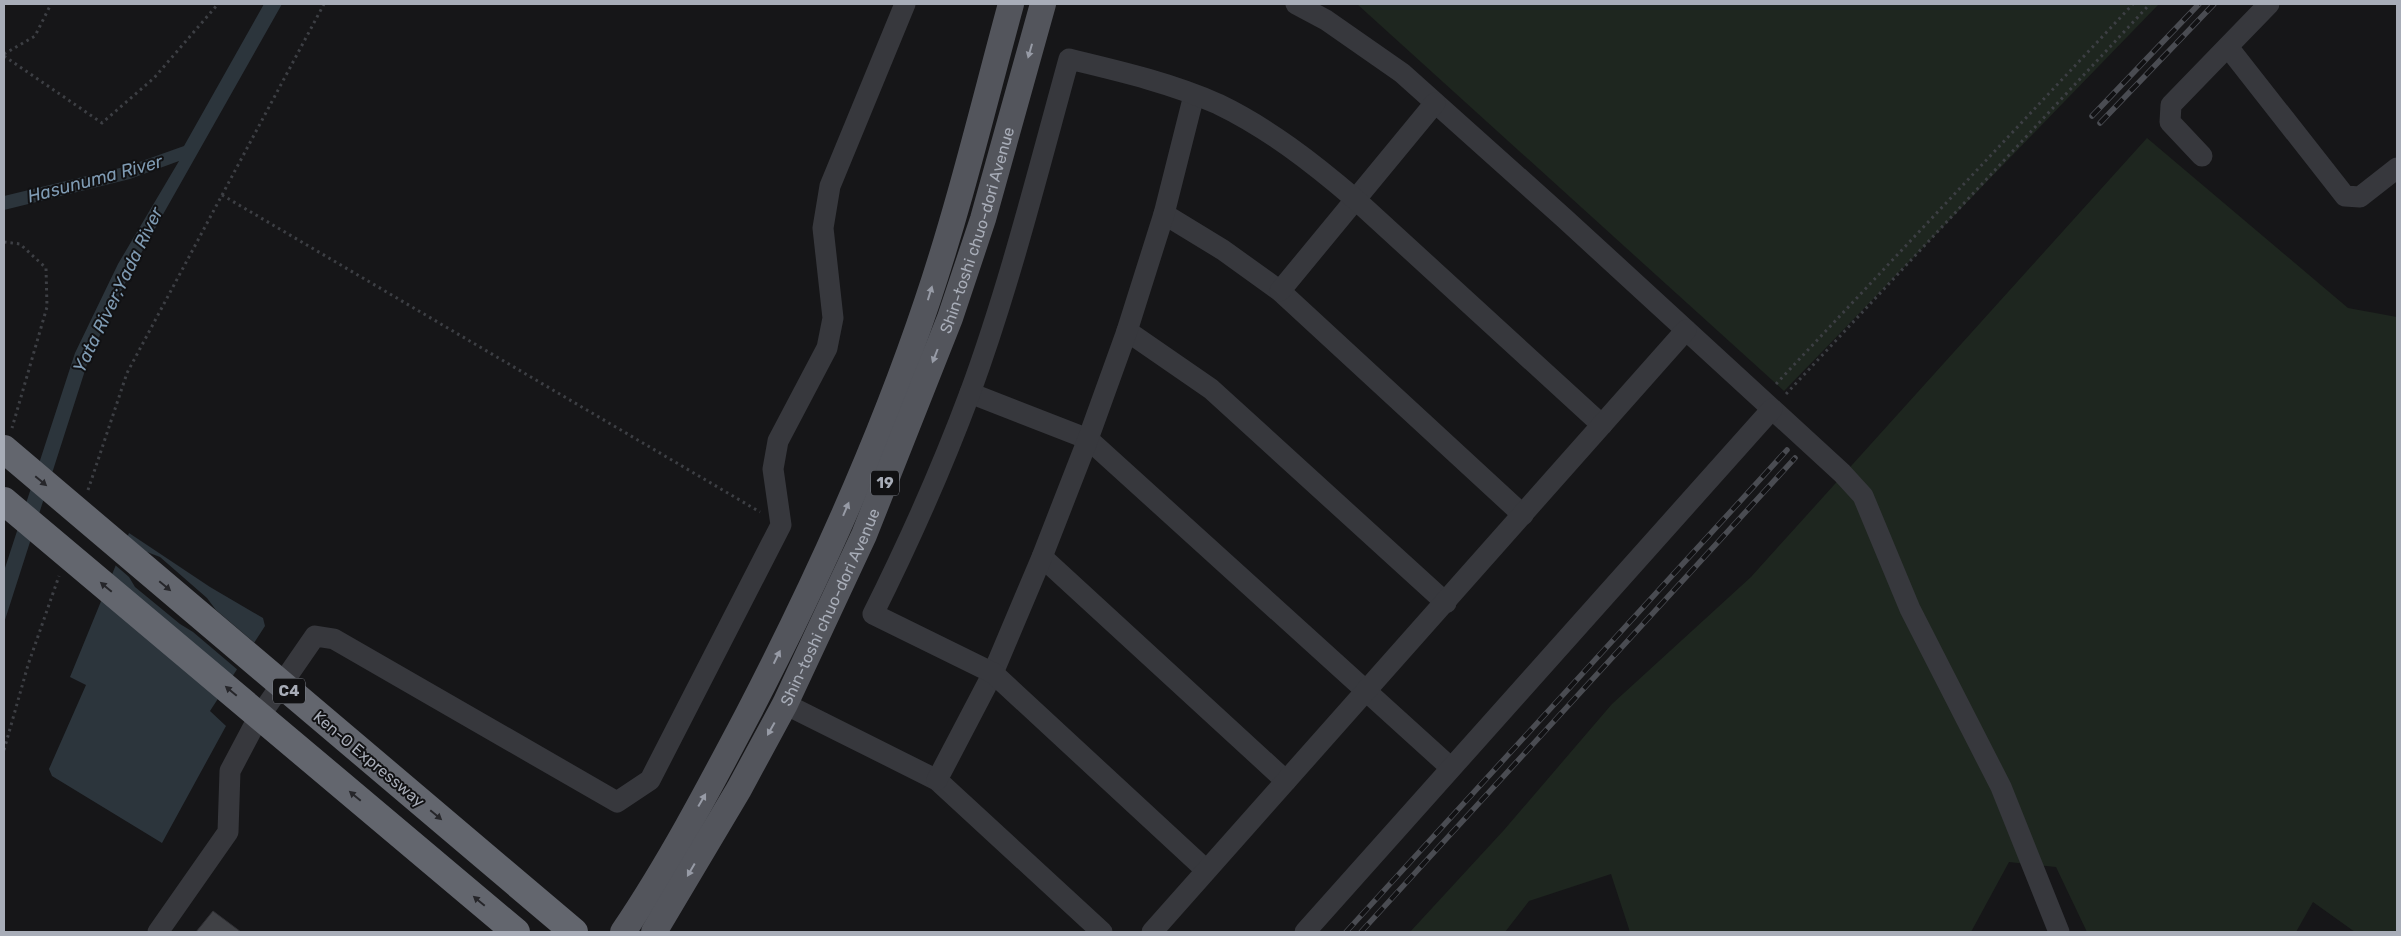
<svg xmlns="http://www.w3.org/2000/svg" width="2401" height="936" font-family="Rubik,sans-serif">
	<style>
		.green { fill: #1e261f }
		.water { fill: #2c353c }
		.pier { fill: #161618 }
		.building { fill: #404145; stroke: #303034 }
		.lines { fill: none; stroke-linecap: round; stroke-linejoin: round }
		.path { stroke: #3d3f44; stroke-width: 3; stroke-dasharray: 2.5 4; stroke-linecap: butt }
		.minor { stroke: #37383d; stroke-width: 21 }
		.major { stroke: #53555c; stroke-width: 26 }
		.rail-casing { stroke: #4a4c52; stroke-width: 5.5 }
		.rail { stroke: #111113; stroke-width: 4; stroke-dasharray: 11; stroke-linecap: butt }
		.highway-bridge { stroke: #63666e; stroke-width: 28 }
		.oneway { fill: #979ba6 }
		.oneway2 { fill: #26262a }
		.labels { text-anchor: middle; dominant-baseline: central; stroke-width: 4; stroke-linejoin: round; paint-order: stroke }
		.shield { fill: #111113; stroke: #7b7e86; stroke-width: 1 }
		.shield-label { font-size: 15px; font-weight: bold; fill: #a8adb8 }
		.street-label { font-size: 16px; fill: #a8adb8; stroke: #111113 }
		.water-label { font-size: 18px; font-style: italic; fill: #7f9bb3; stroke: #111113 }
	</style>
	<rect width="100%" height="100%" fill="#161618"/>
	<g class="green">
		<polygon points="1357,4 2159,4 1784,391"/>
		<polygon points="2147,138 2348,308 2397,317 2397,932 2355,932 2313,902 2296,932 2087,932 2056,867 2009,862 1971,932 1630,932 1611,874 1529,901 1505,932 1410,932 1504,830 1612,704 1751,577"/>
	</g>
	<g class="water">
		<polygon points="264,4 282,4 131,271 89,358 4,623 4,571 75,353 118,264 179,161 130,179 4,210 4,196 128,166 184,146"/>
		<polygon points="129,533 210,587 263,618 265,626 210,711 226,726 162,843 52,776 49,769 86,685 70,677"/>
	</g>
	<polygon class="pier" points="126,535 147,552 160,557 207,598 216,610 256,644 239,671 193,632 180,624 135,587 129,577 114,564"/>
	<polygon class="building" points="213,911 241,932 196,932"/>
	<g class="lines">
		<g class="path">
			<polyline points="4,54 35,36 51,4"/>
			<polyline points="4,56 102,123 154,78 218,4"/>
			<polyline points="222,195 760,512"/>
			<polyline points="4,242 20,244 46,268 47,307 12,428"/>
			<polyline points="1776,384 2133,4"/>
			<polyline points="1786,394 2150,4"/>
			<polyline points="88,490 127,373 324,4"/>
			<polyline points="4,750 28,665 59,576"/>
		</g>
		<g class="minor">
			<polyline points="1296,4 1326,20 1402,73 1564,218 1842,473 1863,496 1910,609 2001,787 2059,932"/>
			<polyline points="2228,47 2345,196 2360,197 2397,168"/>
			<polyline points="2202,156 2170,122 2171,105 2269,4"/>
			<polyline points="1164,214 1223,250 1280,291 1523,515"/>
			<polyline points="1280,291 1435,103"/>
			<polyline points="1127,331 1211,389 1446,603"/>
			<polyline points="970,393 1088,439 1450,767"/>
			<polyline points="1042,557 1286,781"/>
			<polyline points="785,704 937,780 1102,932"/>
			<polyline points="937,780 993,673 1042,557 1088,439 1127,331 1164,214 1194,95"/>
			<path d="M1206,870L993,673L873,614C909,542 942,468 970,393C1010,284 1038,171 1069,59C1119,71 1171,83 1218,104C1268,128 1313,163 1355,199L1602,425"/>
			<polyline points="158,932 228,832 230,771 257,720 315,636 334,639 617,802 650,780 781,525 773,469 778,441 827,348 833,318 823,228 830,186 905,4"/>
			<polyline points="1152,932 1686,330"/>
			<polyline points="1305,932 1772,409"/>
		</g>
		<g class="major">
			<path d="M623,932C669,864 708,790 747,716C816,583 879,445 927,302C960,204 984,103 1011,4"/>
			<path id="s1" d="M654,932L739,789L785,704L864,535L950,318L983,219L1043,4"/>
		</g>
		<g class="rail-casing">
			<g id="rail">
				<polyline points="2092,116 2199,4"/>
				<polyline points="2100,123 2214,4"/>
				<polyline points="1346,932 1787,450"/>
				<polyline points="1361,932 1795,458"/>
			</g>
		</g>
		<use href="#rail" class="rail"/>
		<g class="highway-bridge">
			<polyline points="4,449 574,932"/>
			<polyline points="4,501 516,932"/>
		</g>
	</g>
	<defs><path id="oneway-solid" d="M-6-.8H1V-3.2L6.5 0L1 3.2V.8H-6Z" transform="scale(1.25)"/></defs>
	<g class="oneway">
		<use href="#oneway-solid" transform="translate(1030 51) rotate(106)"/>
		<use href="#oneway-solid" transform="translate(930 293) rotate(-73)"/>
		<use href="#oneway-solid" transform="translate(935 356) rotate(111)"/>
		<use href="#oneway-solid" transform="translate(846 509) rotate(-67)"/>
		<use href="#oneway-solid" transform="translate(777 657) rotate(-64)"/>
		<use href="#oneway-solid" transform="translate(771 729) rotate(119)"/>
		<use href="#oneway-solid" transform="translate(702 800) rotate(-60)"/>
		<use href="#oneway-solid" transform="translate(691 870) rotate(120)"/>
	</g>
	<g class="oneway2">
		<use href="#oneway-solid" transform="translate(41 481) rotate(40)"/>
		<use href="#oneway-solid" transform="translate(165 586) rotate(40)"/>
		<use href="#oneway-solid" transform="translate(106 587) rotate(-140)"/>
		<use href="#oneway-solid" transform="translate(231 691) rotate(-140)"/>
		<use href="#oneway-solid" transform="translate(355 796) rotate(-140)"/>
		<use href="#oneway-solid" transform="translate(436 815) rotate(40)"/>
		<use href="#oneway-solid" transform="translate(479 901) rotate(-140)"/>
	</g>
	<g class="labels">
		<g class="shield">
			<rect x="871" y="470.5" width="28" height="25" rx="4"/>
			<rect x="273" y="678.5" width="32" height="25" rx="4"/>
		</g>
		<g class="shield-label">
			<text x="885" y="483">19</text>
			<text x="289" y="691">C4</text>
		</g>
		<g class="street-label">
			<text stroke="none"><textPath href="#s1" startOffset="775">Shin-toshi chuo-dori Avenue</textPath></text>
			<text stroke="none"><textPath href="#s1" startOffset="370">Shin-toshi chuo-dori Avenue</textPath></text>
			<text transform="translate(369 759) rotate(40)">Ken-O Expressway</text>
		</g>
		<g class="water-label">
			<text transform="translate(95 179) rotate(-15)">Hasunuma River</text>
			<text transform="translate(118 290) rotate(-64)">Yata River;Yada River</text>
		</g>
	</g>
	<rect width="2401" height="936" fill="none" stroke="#a8adb8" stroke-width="10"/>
</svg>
